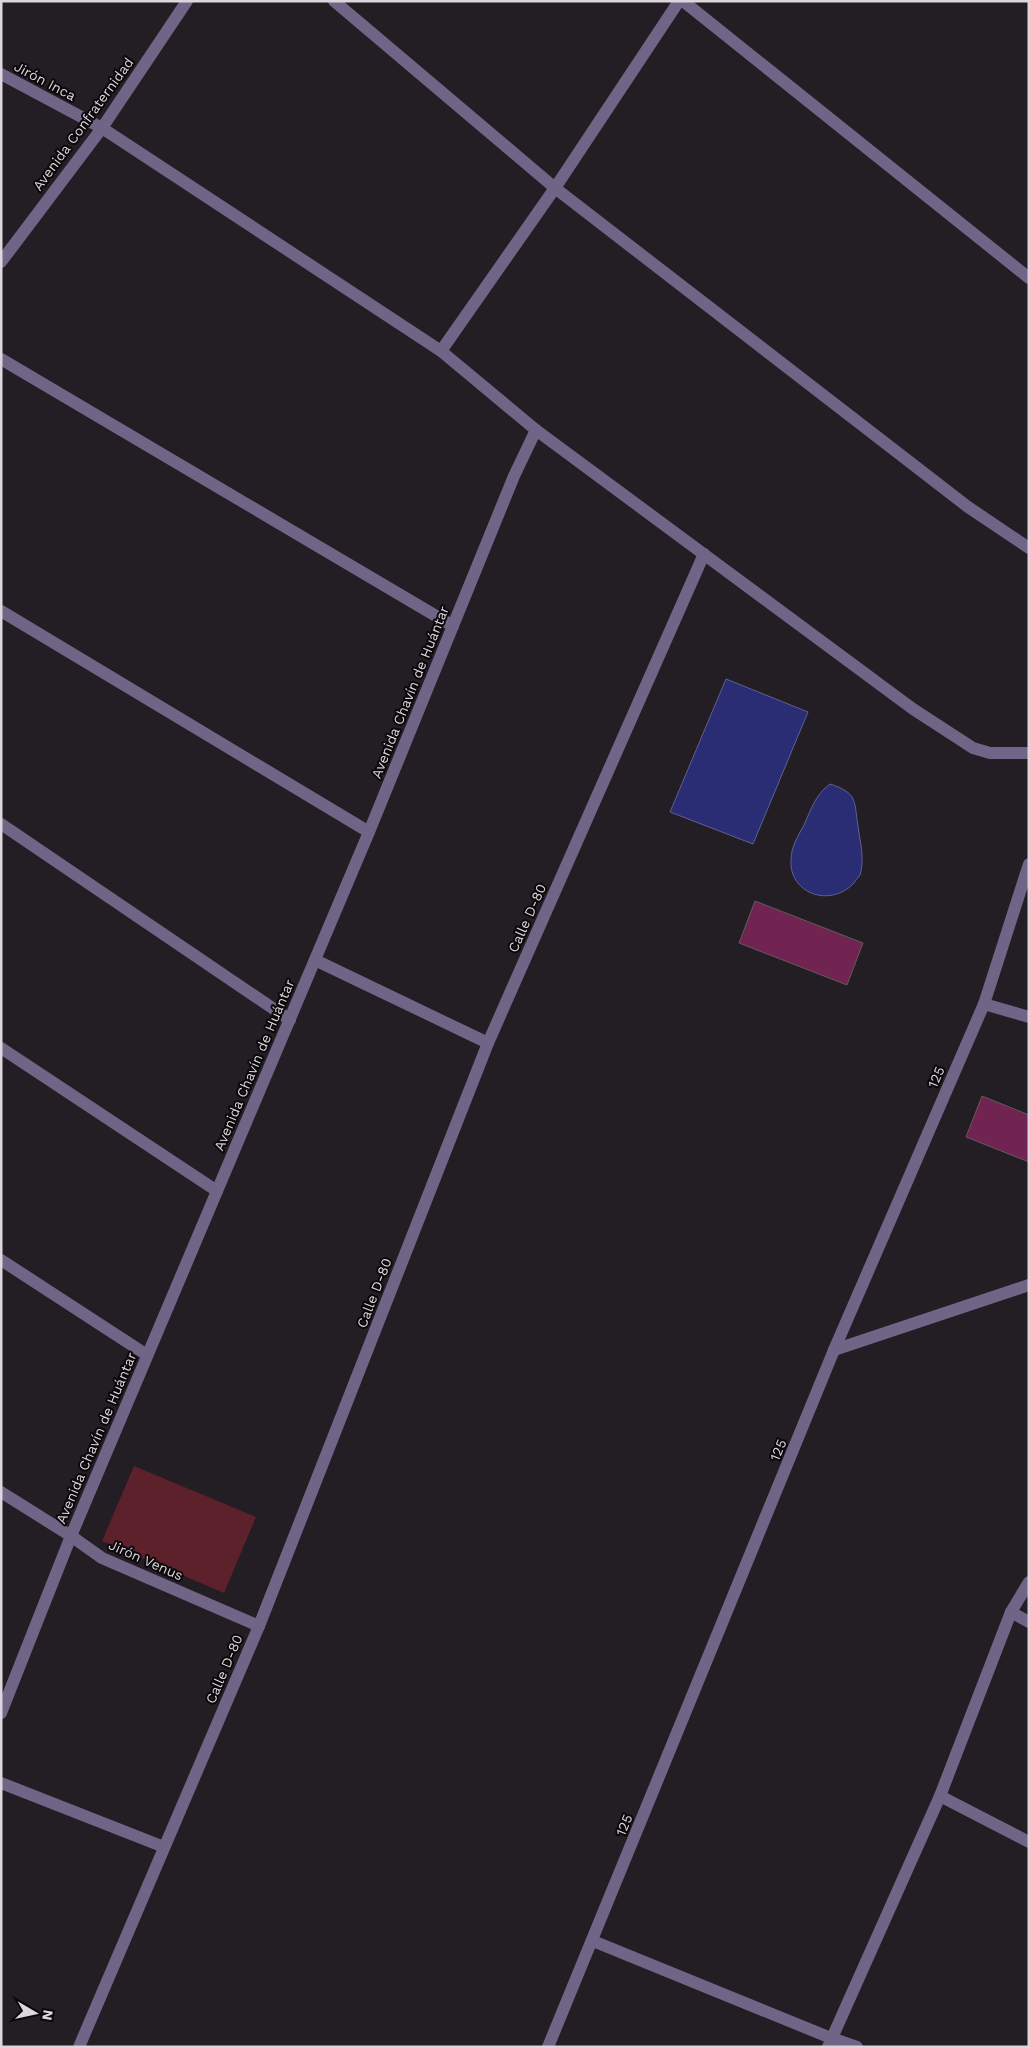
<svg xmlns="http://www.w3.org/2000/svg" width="1030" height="2048" font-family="'Work Sans',sans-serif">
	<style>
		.green { fill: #5d212c }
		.water { fill: #2a2d74; stroke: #5f6093 }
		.building { fill: #712451; stroke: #64595e }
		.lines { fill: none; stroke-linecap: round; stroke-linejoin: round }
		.minor { stroke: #706587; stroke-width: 12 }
		.labels { text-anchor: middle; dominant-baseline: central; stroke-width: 4; stroke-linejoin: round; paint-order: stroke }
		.street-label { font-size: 14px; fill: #dbd7dc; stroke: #0b080b }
	</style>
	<rect width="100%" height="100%" fill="#231d24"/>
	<polygon class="green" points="134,1466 256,1517 224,1593 102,1541"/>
	<g class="water">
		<polygon points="726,679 808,712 753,844 670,812"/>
		<path d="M830,784C858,793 854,801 858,826C860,842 865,859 860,875C858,878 855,881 853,884C829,908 789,893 791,860C791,847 798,836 804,825C811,809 816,794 830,784Z"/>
	</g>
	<g class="building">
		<polygon points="755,901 863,943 847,985 739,943"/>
		<polygon points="982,1096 1029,1115 1029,1162 966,1137"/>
	</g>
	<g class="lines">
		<g class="minor">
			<polyline points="334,1 555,188 968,507 1029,548"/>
			<polyline points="683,1 1029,278"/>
			<polyline points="1,74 102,128 441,351 536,430 913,709 973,748 990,753 1029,753"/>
			<polyline points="1,262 102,128 187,1"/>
			<polyline points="441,351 555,188 679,1"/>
			<polyline points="1,359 453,626"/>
			<polyline points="1,611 369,832"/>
			<polyline points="1,824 290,1020"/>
			<polyline points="315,960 488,1043"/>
			<polyline points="984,1004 1029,1017"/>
			<polyline points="1,1048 217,1191"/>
			<polyline points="1,1260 147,1355"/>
			<polyline points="834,1350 1029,1285"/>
			<polyline points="1,1492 71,1536 102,1558 259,1626"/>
			<polyline points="1011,1612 1029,1622"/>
			<polyline points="1,1713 71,1536 369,832 514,476 536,430"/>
			<polyline points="1,1783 164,1847"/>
			<polyline points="940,1796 1029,1842"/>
			<polyline points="593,1941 831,2038 857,2047"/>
			<polyline points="79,2047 259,1626 488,1043 704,554"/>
			<polyline points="548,2047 834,1350 984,1004 1029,864"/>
			<polyline points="828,2047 940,1796 1011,1612 1029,1582"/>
		</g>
	</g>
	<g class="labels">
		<g class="street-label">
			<text transform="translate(45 81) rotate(28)">Jirón Inca</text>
			<text transform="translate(83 124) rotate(-54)">Avenida Confraternidad</text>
			<text transform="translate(410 692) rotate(-68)">Avenida Chavín de Huántar</text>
			<text transform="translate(527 918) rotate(-66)">Calle D-80</text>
			<text transform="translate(254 1065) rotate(-67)">Avenida Chavín de Huántar</text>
			<text transform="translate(936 1077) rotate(-67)">125</text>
			<text transform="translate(374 1293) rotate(-69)">Calle D-80</text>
			<text transform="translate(96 1438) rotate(-67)">Avenida Chavín de Huántar</text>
			<text transform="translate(778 1450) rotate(-68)">125</text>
			<text transform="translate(146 1560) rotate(24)">Jirón Venus</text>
			<text transform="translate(224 1669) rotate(-67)">Calle D-80</text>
			<text transform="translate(624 1825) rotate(-68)">125</text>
		</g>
	</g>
	<rect width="1030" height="2048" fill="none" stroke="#dbd7dc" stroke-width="5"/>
	<g transform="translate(35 2013) rotate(99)" stroke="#0b080b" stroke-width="4" paint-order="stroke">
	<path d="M0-4L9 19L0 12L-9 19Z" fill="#dbd7dc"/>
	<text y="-8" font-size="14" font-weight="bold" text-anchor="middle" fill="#dbd7dc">N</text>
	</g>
</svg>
